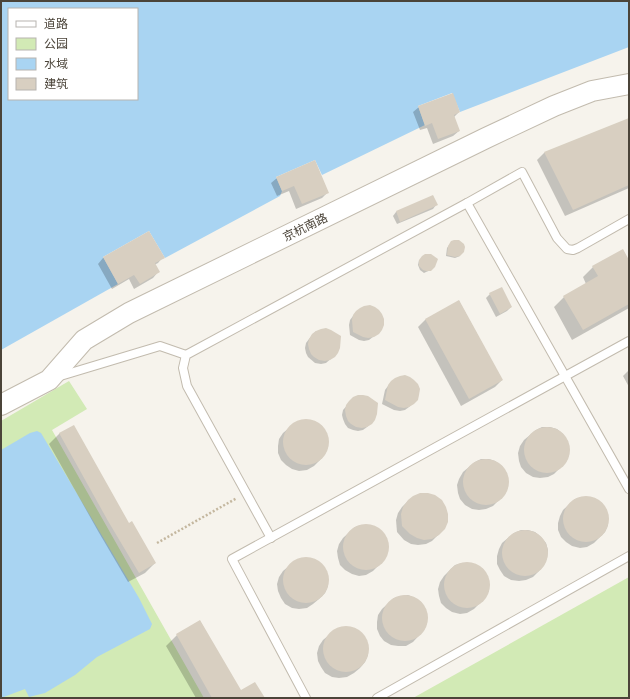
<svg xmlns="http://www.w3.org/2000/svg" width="630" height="699" font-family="Montserrat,'Noto Sans SC',sans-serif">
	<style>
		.green { fill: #d2eab5 }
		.water { fill: #a9d4f2; fill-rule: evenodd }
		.shadow { fill: #0003 }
		.building { fill: #d8cfc1 }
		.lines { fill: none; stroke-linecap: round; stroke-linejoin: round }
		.service-casing { stroke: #c2bbae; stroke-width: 10 }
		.tertiary-casing { stroke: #c2bbae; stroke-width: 22 }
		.path { stroke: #c4b79f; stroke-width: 2.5; stroke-dasharray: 2 2; stroke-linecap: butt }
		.service { stroke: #fff; stroke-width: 8 }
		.tertiary { stroke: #fff; stroke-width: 20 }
		.labels { text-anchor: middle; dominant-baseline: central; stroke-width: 3; stroke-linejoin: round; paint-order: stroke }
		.street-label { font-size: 12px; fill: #4b4439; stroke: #fff }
	</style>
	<rect width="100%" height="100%" fill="#f6f3ec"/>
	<g class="green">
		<polygon points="69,381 87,409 52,430 204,698 1,698 1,421"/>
		<polygon points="629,577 629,698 413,698"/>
	</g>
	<g class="water">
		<path d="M1,1H629V47L460,112L452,93L418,106L425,125L322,175L315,160L276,177L282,191L280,196L165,258L149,231L103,257L118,284L1,350ZM9,9H137V99H9Z"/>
		<polygon points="37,431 41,433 139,598 152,624 150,629 97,657 75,675 45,693 29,697 25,689 1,698 1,450 30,433"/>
	</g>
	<g class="shadow">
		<polygon points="419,107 459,112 454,117 459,131 453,136 433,144 427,128 420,130 413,112"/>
		<polygon points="629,119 629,188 565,216 537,160 544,153"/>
		<polygon points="277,178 328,192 322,198 296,209 289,191 277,196 271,183"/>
		<polygon points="433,196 436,205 433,209 397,224 393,216 396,212"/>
		<polygon points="149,232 163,257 158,263 154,265 158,272 153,278 134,289 129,279 112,289 98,264 103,258"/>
		<polygon points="450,244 460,256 455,258 446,256 447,248"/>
		<polygon points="419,260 431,270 426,272 424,273 420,270 418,265"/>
		<polygon points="629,261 629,308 572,340 554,307 564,297 586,284 583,277 593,267"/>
		<polygon points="490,294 511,307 507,311 496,317 486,298"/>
		<polygon points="459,301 502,380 495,387 461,406 418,327 425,320"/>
		<polygon points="356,312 378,333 369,340 364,341 359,340 350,335 349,325 350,320"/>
		<polygon points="316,331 334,356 326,363 321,364 315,363 308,357 306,353 305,348 306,343 309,339"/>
		<polygon points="629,370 629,387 623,376"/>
		<polygon points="395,379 413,403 409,407 405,410 400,411 394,410 382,404 385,390 388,386"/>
		<polygon points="350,402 371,423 367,427 363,430 358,431 353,430 348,428 345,424 343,419 342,415 343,410"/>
		<polygon points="302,420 309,420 316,422 322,426 326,433 328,440 328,447 325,454 320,460 314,466 307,470 299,471 292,469 286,465 281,460 278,453 278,446 279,439 283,433 295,423"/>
		<polygon points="542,427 550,427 557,429 563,434 567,440 569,447 569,455 566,462 554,474 548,477 540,478 533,477 526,473 521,467 519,461 518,453 520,446 524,440 536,430"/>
		<polygon points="60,433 128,524 155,563 145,573 128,582 98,531 49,444"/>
		<polygon points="481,459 489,459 495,461 502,466 506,472 508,479 508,487 505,494 493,506 486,509 479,510 472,509 465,505 460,499 458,493 457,485 459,479 463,472 475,462"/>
		<polygon points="582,497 589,497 596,499 602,503 606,510 608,517 608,525 605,532 594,543 587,547 580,548 572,546 566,542 561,537 558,530 558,523 560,516 563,510 575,499"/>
		<polygon points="408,501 444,529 432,541 426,544 418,545 411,544 404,540 397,532 396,520 398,513 402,507"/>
		<polygon points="361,525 368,525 375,527 381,531 386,537 388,545 387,552 384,559 379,565 373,571 366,575 359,576 352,574 345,570 340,565 338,558 337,551 339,544 343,538 355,527"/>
		<polygon points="521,530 528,530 535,532 541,537 546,543 548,550 547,558 544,565 539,571 533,577 526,580 519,581 511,580 504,576 500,570 497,564 497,556 499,549 502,543 514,533"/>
		<polygon points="302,558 309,558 316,560 322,565 326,571 328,578 328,586 325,593 319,599 313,604 307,608 299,609 292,608 285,604 281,598 278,591 277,584 279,577 283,571 295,561"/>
		<polygon points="462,563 470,563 476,565 483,569 487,575 489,583 489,591 485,597 480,603 474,609 467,613 460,614 452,612 446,608 441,603 439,596 438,589 440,582 444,576 455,565"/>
		<polygon points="408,595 415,598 421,602 425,608 427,616 427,623 424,630 413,642 406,646 398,646 391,645 384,641 380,636 377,629 377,622 378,615 382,609 394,598 401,596"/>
		<polygon points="200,621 240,692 264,698 196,698 166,646 177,635"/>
		<polygon points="342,627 349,627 356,629 362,634 366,640 368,647 368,655 365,662 360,668 354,673 347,677 339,678 332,677 325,673 321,667 318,661 317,653 319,646 323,640 335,630"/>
	</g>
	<g class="building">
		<polygon points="453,93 460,112 454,115 460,131 438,139 432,123 425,126 418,106"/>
		<polygon points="629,118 629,185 573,210 544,152"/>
		<polygon points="315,160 329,193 302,204 294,186 282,191 276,177"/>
		<polygon points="433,195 438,205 400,222 396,211"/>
		<polygon points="149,231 165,258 155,263 160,272 140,284 134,275 118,284 103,257"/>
		<polygon points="454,240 459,240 464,244 465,247 464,252 460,256 455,257 447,255 448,246 451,241"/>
		<polygon points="623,249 629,260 629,304 583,330 563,296 598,276 592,266"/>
		<polygon points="425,254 431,254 438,259 435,267 431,271 426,271 423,270 419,266 419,260 422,256"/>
		<polygon points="502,287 512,307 500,314 489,293"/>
		<polygon points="459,300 503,380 469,399 425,319"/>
		<polygon points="370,305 375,307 379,310 382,314 384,319 384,325 382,330 379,334 374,337 368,338 363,337 353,332 352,320 353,315 356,311 360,308 364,306"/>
		<polygon points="326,328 331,330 341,336 340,348 338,353 335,357 330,360 325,361 319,360 314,357 311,354 309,349 308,344 309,339 312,334 316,331 321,329"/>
		<polygon points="405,375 410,377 414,380 418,384 420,389 419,395 418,400 414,404 409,407 404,408 398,407 385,400 388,385 391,381 395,378 400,376"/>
		<polygon points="358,395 363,395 368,396 378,403 377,414 375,420 372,424 367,427 362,428 356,427 351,424 348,421 346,416 345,410 346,405 349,401 353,397"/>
		<circle cx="306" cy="442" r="23"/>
		<polygon points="74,425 129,523 132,521 156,563 139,573 108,521 59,433"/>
		<circle cx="547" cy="450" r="23"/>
		<circle cx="486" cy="482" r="23"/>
		<polygon points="420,493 428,493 435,495 442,500 446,507 448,514 448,522 445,529 439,535 432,539 424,540 417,538 410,534 402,526 401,514 403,507 408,500 413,496"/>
		<circle cx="586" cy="519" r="23"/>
		<circle cx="366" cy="547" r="23"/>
		<circle cx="525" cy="553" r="23"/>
		<circle cx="306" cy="580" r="23"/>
		<circle cx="467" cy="585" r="23"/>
		<circle cx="405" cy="618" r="23"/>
		<polygon points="200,620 241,690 255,682 265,698 212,698 176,634"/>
		<circle cx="346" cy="649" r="23"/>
	</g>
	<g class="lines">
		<g class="service-casing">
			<g id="service">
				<polyline points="467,203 522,172 557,238 567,249 573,250 578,248 629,219"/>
				<polyline points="57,377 160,346 186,355"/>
				<polyline points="271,538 187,386 183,368 186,355 467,203 629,489"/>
				<polyline points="306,698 232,559 629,341"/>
				<polyline points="377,698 629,556"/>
			</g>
		</g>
		<g class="tertiary-casing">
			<polyline id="tertiary" points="1,405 49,380 84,340 129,313 486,138 554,106 592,91 629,84"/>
		</g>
		<polyline class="path" points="157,543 237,498"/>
		<use href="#service" class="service"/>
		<use href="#tertiary" class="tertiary"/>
	</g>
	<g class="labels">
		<g class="street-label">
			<text transform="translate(305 227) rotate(-26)">京杭南路</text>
		</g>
	</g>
	<rect width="630" height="699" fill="none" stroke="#4b4439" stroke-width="4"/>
	<rect x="8" y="8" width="130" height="92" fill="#ffffff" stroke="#b7b4b0"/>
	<rect x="16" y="21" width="20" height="6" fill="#ffffff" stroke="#b7b4b0"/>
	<text x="44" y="28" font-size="12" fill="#4b4439">道路</text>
	<rect x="16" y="38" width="20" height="12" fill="#d2eab5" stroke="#b7b4b0"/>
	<text x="44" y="48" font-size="12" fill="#4b4439">公园</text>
	<rect x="16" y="58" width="20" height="12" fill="#a9d4f2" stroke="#b7b4b0"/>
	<text x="44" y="68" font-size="12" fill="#4b4439">水域</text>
	<rect x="16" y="78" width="20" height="12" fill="#d8cfc1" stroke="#b7b4b0"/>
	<text x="44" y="88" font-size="12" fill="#4b4439">建筑</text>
</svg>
